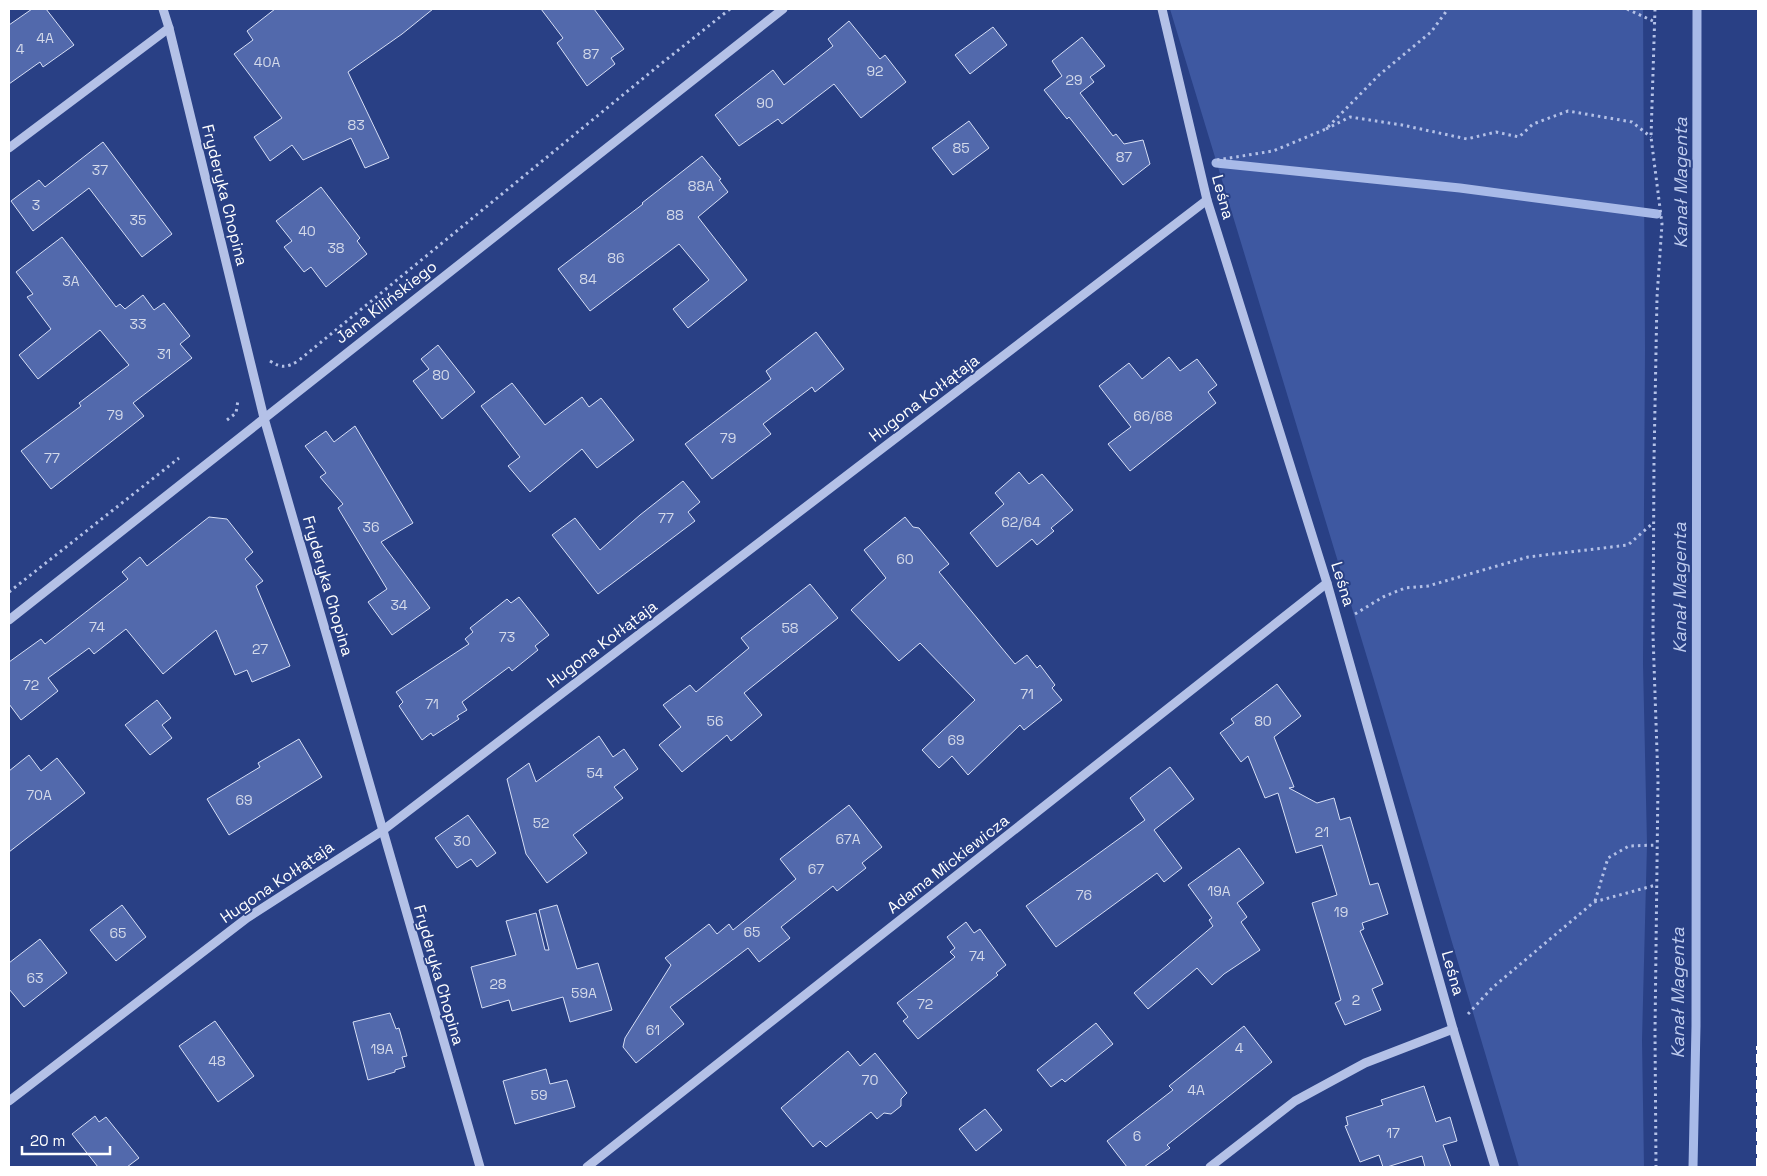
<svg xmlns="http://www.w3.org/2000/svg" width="1767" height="1176" font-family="'Space Grotesk',sans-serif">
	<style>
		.green { fill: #3e58a1 }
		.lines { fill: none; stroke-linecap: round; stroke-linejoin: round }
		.stream { stroke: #a8bae8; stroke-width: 9 }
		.building { fill: #5269ac; stroke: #d7dff6 }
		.path { stroke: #b4c1e7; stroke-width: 3; stroke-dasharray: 2.5 4; stroke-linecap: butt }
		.minor { stroke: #b4c1e7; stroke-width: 9 }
		.rail { stroke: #fff; stroke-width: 4; stroke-dasharray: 9 4; stroke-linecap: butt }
		.labels { text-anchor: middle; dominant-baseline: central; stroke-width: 4; stroke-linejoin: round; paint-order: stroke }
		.number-label { font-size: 14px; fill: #d4daea }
		.street-label { font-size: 16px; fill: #fff; stroke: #294085 }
		.water-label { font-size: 18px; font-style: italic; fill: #bfccef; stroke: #294085 }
	</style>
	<rect width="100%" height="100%" fill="#294085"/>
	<polygon class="green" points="1170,9 1643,9 1645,350 1643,664 1647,844 1642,1040 1644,1167 1519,1167 1373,677"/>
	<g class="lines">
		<g class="stream">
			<polyline points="1216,163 1460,188 1657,214"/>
			<polyline points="1693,1167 1696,1026 1697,9"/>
		</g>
	</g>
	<g class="building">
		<polygon points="32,9 46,9 74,45 43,67 40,62 9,84 9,25"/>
		<polygon points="275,9 433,9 402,34 348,72 389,158 365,168 351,138 303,160 292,145 270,161 254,137 282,118 234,54 253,40 247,31"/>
		<polygon points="541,9 594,9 624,49 611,58 615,64 587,86 557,43 563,38"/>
		<polygon points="849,21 880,59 885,55 906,82 861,118 834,84 782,124 778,119 739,146 715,115 773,70 784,85 833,46 828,39"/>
		<polygon points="993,27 1007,45 970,74 955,55"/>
		<polygon points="1082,37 1105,66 1090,77 1094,82 1080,93 1113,136 1116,134 1124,144 1143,140 1150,164 1123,185 1069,117 1067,119 1044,90 1062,76 1052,61"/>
		<polygon points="969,121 989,148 953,175 932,148"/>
		<polygon points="103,142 172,234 142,257 89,188 33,231 11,201 39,180 45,187"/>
		<polygon points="702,156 721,179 719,180 728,192 698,217 747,280 688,328 673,309 709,280 679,244 590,311 558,269 643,204 642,203"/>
		<polygon points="321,187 360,238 357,241 367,254 326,287 311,267 304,272 284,247 292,241 276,221"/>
		<polygon points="62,237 116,307 120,304 125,309 143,295 154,310 164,303 190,336 180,344 192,358 133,403 144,416 51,489 21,451 81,406 79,403 129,365 100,330 38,379 19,355 51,329 27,297 33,294 16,272"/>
		<polygon points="816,332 844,369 815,392 812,387 763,424 771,434 712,479 685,444 771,379 766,371"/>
		<polygon points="438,345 475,392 442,419 413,381 429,369 421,359"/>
		<polygon points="1169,357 1180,371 1197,359 1217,385 1208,392 1216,403 1130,471 1108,444 1131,427 1099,386 1129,363 1142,379"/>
		<polygon points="512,383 545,425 582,397 589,407 601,398 634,440 597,468 582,449 530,492 508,466 520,457 481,406"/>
		<polygon points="355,426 413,523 381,542 430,608 392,635 368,602 387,589 338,508 343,504 320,477 326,473 305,446 326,431 334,442"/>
		<polygon points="1019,472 1029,484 1042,474 1073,510 1051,528 1054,531 1037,545 1032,539 997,567 970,533 1004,504 995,493"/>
		<polygon points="683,481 700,502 688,512 695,521 598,594 552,535 575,518 600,550 640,515"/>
		<polygon points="209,517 227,519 253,552 245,559 263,581 256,586 290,666 252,682 247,670 235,675 216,630 163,674 126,629 94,654 89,648 48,678 58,691 21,720 9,704 9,662 41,639 45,644 128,579 122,572 140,557 147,566"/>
		<polygon points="905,517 913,527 919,528 949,564 939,572 1015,664 1027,655 1037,668 1040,665 1055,685 1052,688 1062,700 1024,730 1020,725 968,775 952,756 939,768 922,750 975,700 920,643 899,661 851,610 886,578 864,550"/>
		<polygon points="810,584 838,618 744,693 762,715 731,741 727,735 682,772 659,745 681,727 663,705 690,685 696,692 749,648 741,638"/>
		<polygon points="519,597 549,635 535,646 538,650 512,671 509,667 462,702 467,710 457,716 459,719 433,736 431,733 422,740 399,706 403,702 396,692 469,644 465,639 473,632 470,628 507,599 511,603"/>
		<polygon points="1277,684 1301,716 1274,737 1294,787 1289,788 1317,803 1334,798 1340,820 1350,817 1370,885 1378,883 1388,914 1362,923 1364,929 1360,931 1383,984 1372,989 1381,1010 1345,1025 1335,1003 1341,1000 1312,903 1337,895 1322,845 1296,853 1278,793 1265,798 1248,756 1241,762 1220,733 1234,723 1231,719"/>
		<polygon points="157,700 171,718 162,725 172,738 150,755 125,725"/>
		<polygon points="599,736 613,757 624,749 638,769 614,787 623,798 573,835 587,853 547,883 526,854 507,779 529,763 536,782"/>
		<polygon points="299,739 322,777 229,835 207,799 260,767 258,763"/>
		<polygon points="29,755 41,771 57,758 85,793 9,852 9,771"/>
		<polygon points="1170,767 1194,799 1154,830 1182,868 1164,882 1157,873 1056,947 1026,906 1145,820 1130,798"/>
		<polygon points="849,805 882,847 862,863 866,868 837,891 833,886 781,927 790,938 759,962 748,948 670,1007 684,1024 636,1063 623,1047 625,1038 671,965 665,958 709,924 717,934 729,924 733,930 796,879 780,859"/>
		<polygon points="468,815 496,853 477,867 471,859 457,868 435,838"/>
		<polygon points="1239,848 1264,883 1237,903 1247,917 1241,922 1260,950 1224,974 1212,985 1197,968 1148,1009 1134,993 1213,926 1209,920 1212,918 1188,885"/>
		<polygon points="122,905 146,937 116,961 90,930"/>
		<polygon points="557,905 577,969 598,963 612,1010 570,1022 563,997 512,1011 509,1000 482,1008 471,967 516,955 506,921 536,913 545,950 549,950 539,910"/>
		<polygon points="966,922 974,933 980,929 1006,965 996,973 998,975 918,1039 903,1021 908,1017 897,1003 955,957 950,952 955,948 947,937"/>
		<polygon points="40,939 67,973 24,1007 9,989 9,963"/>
		<polygon points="390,1013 396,1029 399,1028 407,1056 402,1057 405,1067 395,1070 395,1072 368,1080 353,1022"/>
		<polygon points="215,1021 254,1076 218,1102 179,1046"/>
		<polygon points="1096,1023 1113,1044 1065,1082 1062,1079 1051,1087 1037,1070"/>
		<polygon points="1244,1026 1272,1062 1167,1145 1170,1148 1144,1167 1127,1167 1107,1141 1173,1090 1169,1086"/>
		<polygon points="848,1051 860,1066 875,1053 907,1093 901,1099 901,1106 891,1114 884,1113 877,1119 871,1112 826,1147 820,1141 813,1147 781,1108"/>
		<polygon points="546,1069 550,1084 567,1080 575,1107 515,1124 503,1081"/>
		<polygon points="1424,1086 1436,1122 1450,1117 1457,1141 1443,1145 1451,1167 1425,1167 1422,1156 1387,1167 1383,1167 1379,1155 1360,1162 1345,1126 1348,1125 1346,1117 1383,1105 1381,1100"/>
		<polygon points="985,1109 1002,1130 976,1151 959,1129"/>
		<polygon points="95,1116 99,1122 106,1117 139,1158 127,1167 98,1167 72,1134"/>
	</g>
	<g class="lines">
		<g class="path">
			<polyline points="1627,9 1655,22"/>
			<polyline points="1655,9 1651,137 1662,224 1657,297 1654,460 1653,635 1658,781 1655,1032 1656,1167"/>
			<polyline points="1326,129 1350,117 1402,125 1467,139 1496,132 1519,137 1533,124 1568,111 1632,122 1651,137"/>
			<polyline points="1217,160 1273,151 1326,129 1379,75 1431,32 1448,9"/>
			<path d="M270,361C281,368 286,368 298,361L657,67L730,9"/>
			<polyline points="227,420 236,413 238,400"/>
			<polyline points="9,592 179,458"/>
			<polyline points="1355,614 1383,597 1405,588 1428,586 1528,557 1628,545 1653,523"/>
			<polyline points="1595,901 1608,858 1629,846 1657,845"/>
			<polyline points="1468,1014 1492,988 1594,902 1656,885"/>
		</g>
		<g class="minor">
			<polyline points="163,9 169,28 264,418 480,1167"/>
			<polyline points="1162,9 1207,200 1327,583 1453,1029 1495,1167"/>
			<polyline points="9,148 169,28"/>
			<polyline points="9,620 783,9"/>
			<polyline points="9,1101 247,918 382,831 1207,200"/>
			<polyline points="587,1167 1327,583"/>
			<polyline points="1210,1167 1295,1101 1365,1063 1453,1029"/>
		</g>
		<polyline class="rail" points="1758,1167 1758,1046"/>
	</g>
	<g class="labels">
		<g class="number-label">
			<text x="45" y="38">4A</text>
			<text x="20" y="49">4</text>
			<text x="591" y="54">87</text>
			<text x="267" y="62">40A</text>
			<text x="875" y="71">92</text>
			<text x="1074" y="80">29</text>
			<text x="765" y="103">90</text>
			<text x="356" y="125">83</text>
			<text x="961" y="148">85</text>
			<text x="1124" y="157">87</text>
			<text x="100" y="170">37</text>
			<text x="701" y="186">88A</text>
			<text x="36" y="205">3</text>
			<text x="675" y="215">88</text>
			<text x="138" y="220">35</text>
			<text x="307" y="231">40</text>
			<text x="336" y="248">38</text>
			<text x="616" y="258">86</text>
			<text x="588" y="279">84</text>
			<text x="71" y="281">3A</text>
			<text x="138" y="324">33</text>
			<text x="164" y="354">31</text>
			<text x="441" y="375">80</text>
			<text x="115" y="415">79</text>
			<text x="1153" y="416">66/68</text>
			<text x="728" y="438">79</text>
			<text x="52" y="458">77</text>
			<text x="666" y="518">77</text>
			<text x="1021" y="522">62/64</text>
			<text x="371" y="527">36</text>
			<text x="905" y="559">60</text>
			<text x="399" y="605">34</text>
			<text x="97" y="627">74</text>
			<text x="790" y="628">58</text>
			<text x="507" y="637">73</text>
			<text x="260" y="649">27</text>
			<text x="31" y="685">72</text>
			<text x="1027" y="694">71</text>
			<text x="432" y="704">71</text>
			<text x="715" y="721">56</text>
			<text x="1263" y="721">80</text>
			<text x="956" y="740">69</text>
			<text x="595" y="773">54</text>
			<text x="39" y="795">70A</text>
			<text x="244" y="800">69</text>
			<text x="541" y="823">52</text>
			<text x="1322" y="832">21</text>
			<text x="848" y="839">67A</text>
			<text x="462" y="841">30</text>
			<text x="816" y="869">67</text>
			<text x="1219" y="891">19A</text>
			<text x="1084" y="895">76</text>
			<text x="1341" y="912">19</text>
			<text x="752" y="932">65</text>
			<text x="118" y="933">65</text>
			<text x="977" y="956">74</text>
			<text x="35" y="978">63</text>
			<text x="498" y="984">28</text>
			<text x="584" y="993">59A</text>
			<text x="1356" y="1000">2</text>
			<text x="925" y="1004">72</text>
			<text x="653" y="1030">61</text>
			<text x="1239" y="1048">4</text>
			<text x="382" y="1049">19A</text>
			<text x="217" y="1061">48</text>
			<text x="870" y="1080">70</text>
			<text x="1196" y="1090">4A</text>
			<text x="539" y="1095">59</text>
			<text x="1393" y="1133">17</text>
			<text x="1137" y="1136">6</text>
		</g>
		<g class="street-label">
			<text transform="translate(225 195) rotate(76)">Fryderyka Chopina</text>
			<text transform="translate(1223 197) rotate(75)">Leśna</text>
			<text transform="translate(386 302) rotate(-38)">Jana Kilińskiego</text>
			<text transform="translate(924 398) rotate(-37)">Hugona Kołłątaja</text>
			<text transform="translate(1343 584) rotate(73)">Leśna</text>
			<text transform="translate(328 586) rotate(74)">Fryderyka Chopina</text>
			<text transform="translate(602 644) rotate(-37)">Hugona Kołłątaja</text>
			<text transform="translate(948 864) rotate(-38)">Adama Mickiewicza</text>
			<text transform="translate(277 882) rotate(-34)">Hugona Kołłątaja</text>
			<text transform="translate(1453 973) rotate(74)">Leśna</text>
			<text transform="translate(439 975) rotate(74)">Fryderyka Chopina</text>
		</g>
		<g class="water-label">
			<text transform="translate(1680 183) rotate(-90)">Kanał Magenta</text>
			<text transform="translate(1679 588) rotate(-90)">Kanał Magenta</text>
			<text transform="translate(1677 993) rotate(-90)">Kanał Magenta</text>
		</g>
	</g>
	<rect width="1767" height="1176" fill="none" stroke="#ffffff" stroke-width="20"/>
	<path d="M22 1146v8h88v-8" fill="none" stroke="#ffffff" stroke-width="2.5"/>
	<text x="30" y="1146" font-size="15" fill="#ffffff" stroke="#294085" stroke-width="4" paint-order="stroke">20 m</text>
</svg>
